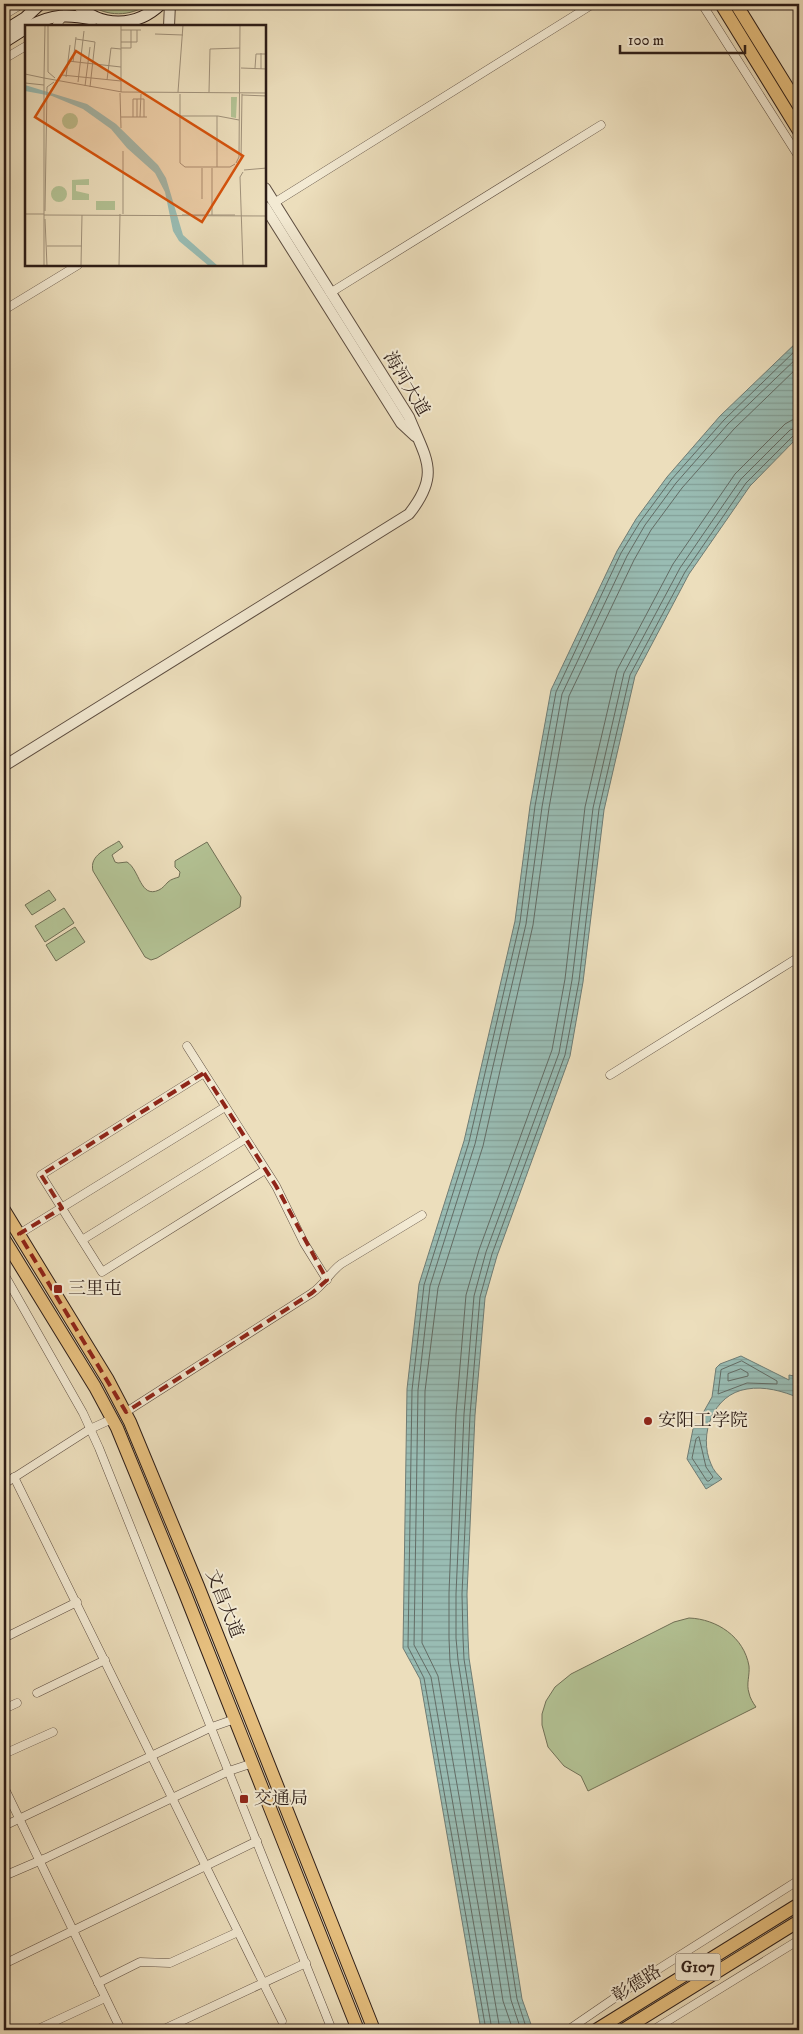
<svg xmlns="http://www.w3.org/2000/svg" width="803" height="2034" font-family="'IM FELL DW Pica','Noto Serif SC',serif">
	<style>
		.green { fill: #b3c294; stroke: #707056 }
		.water { fill: url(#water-rules); stroke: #6e7c75 }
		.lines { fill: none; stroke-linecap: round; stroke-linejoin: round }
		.shore { stroke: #636c65; stroke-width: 1 }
		.minor-casing { stroke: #5d4d40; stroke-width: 9 }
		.tertiary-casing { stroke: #5d4d40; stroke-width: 12 }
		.secondary-casing { stroke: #2d1d17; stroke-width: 13 }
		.primary-casing { stroke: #2d1d17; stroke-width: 14 }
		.trunk-casing { stroke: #2d1d17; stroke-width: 14 }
		.minor { stroke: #f3ead3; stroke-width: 8 }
		.tertiary { stroke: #f3ead3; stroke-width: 10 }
		.secondary { stroke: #f3ead3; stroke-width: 11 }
		.primary { stroke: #e6bf7e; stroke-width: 12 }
		.trunk { stroke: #e6bf7e; stroke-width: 12 }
		.marked { fill: none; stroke: #8f2418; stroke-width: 4; stroke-dasharray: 10 6; stroke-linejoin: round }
		.poi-dot { fill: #8f2418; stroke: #f3ead3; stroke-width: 2 }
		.labels { text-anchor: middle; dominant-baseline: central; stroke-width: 4; stroke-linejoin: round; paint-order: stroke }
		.shield { fill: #f3ead3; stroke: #685a4f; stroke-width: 1 }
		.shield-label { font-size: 16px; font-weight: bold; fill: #2d1d17 }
		.street-label { font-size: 18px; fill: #2d1d17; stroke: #f3ead3 }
		.poi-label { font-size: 18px; fill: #2d1d17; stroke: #f3ead3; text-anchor: start }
		.inset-road { fill: none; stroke: #a0917a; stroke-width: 1 }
		.view { fill: #d5530d; fill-opacity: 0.15; stroke: #d5530d; stroke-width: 2.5 }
		.inset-edge { fill: none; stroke: #2d1d17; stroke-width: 2.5 }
	</style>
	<defs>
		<pattern id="water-rules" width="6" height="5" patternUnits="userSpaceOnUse" patternTransform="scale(1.25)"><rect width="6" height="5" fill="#99bcb3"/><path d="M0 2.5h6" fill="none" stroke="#84a199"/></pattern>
	</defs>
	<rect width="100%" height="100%" fill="#ecdebc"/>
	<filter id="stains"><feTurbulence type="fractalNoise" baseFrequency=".004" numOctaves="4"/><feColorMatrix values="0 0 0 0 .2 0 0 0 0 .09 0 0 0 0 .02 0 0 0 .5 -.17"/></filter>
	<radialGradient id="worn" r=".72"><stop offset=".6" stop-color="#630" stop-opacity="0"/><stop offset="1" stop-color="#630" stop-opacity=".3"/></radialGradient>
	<g class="green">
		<path d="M88,4H149C129,17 108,17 88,4Z"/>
		<path d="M119,841L123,847L112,855L115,862L118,863L127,862C140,870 140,899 159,890C163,888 165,885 168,882C171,879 176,878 179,877L180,872L175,867V861L207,842L241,897L240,907L157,958L151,960L145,957L93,871C89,855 107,849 119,841Z"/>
		<polygon points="49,890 56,900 32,915 25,905"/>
		<polygon points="64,908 74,923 45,942 35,926"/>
		<polygon points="75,927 85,942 56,961 46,945"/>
		<path d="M689,1618C717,1619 744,1637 749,1666C750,1675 746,1684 749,1693C750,1698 753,1703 756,1707L588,1791L581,1776L564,1766L548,1747L542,1725V1714L546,1701L555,1687L571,1674L674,1622Z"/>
	</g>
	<g class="water">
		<polygon points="799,340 799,436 750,486 689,574 635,676 604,810 583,982 570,1056 497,1256 485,1298 475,1415 467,1594 468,1637 469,1658 522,1999 533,2030 481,2030 420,1679 403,1648 407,1389 419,1284 464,1141 515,921 530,806 551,690 617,551 636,519 667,477 720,416"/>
		<path d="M741,1356L789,1380V1375L799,1377V1398C783,1391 764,1386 747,1389C713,1394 698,1435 711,1464C713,1470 718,1475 722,1479L706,1489L687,1459L694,1424L700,1425L703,1413L712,1397L716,1368L720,1364Z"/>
	</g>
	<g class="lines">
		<g class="shore">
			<polygon points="742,1361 777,1381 777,1384 747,1383 718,1394 721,1370"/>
			<polygon points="741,1369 748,1373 748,1376 728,1381 728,1374"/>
			<polygon points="699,1437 706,1467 713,1477 709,1481 707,1481 692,1458 696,1439"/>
			<polyline points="486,2030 424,1678 408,1647 412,1390 424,1285 469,1142 520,922 535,806 556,692 621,553 640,522 671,480 724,420 799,347"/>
			<polyline points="492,2030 431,1677 414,1645 418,1390 430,1286 475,1144 526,924 542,807 562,694 627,556 645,525 676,483 728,424 799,356"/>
			<polyline points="500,2030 438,1676 422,1643 425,1391 438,1288 483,1146 533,925 549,808 569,696 634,560 651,530 682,488 734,429 799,366"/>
			<polyline points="513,2030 503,2001 450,1662 449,1638 449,1593 456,1414 466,1295 479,1250 552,1050 565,979 585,807 617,670 673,564 735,474 785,424 792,420 799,419"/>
			<polyline points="521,2030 511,2000 458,1660 456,1638 456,1594 464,1414 474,1296 486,1252 559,1053 572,980 593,808 624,673 680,568 741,479 790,430 799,427"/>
			<polyline points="527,2030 517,1999 464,1659 463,1638 462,1594 470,1415 480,1297 492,1254 565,1055 579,981 599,809 630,675 685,572 746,483 794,435 799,433"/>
		</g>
		<g class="minor-casing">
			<g id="minor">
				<polyline points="702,4 799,157"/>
				<polyline points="4,15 22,4"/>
				<polyline points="56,26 64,15"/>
				<polyline points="4,59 26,46"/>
				<polyline points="274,203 593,4"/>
				<polyline points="330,293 601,125"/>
				<polyline points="4,310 78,265"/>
				<polyline points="187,1046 276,1186 304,1243 327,1280"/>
				<polyline points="204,1073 41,1175 102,1272 265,1170"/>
				<polyline points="610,1075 799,957"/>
				<polyline points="19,1234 225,1107"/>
				<polyline points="82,1240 245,1139"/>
				<polyline points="4,1274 83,1413 99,1448 332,2030"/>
				<path d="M126,1412L312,1293C325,1284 329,1273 341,1264L422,1215"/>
				<polyline points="14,1477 282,2021"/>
				<polyline points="4,1484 90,1429 112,1419"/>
				<polyline points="4,1638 77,1602"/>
				<polyline points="37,1693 105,1660"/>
				<polyline points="4,1709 17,1703"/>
				<polyline points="4,1754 53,1732"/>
				<polyline points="4,1787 121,2030"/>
				<polyline points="4,1826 212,1727 235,1719"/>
				<polyline points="4,1876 46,1858 229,1771 253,1763"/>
				<polyline points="4,1964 257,1841"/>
				<polyline points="98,1983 140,1962 170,1963 238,1932"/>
				<polyline points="36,2030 105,1998"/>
				<polyline points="162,2030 306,1963"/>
				<polyline points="568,2030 638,1982 799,1880"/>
				<polyline points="653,2030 799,1940"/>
			</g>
		</g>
		<g class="tertiary-casing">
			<g id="tertiary">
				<polyline points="169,26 170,4"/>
				<polyline points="265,207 401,423 415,436"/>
				<path d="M4,766L409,514C441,474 426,459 409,417L265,188"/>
			</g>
		</g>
		<g class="secondary-casing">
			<g id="secondary">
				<path d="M77,4C101,29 137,27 161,4"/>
				<path d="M30,26C53,14 67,14 93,19"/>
				<polyline points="4,31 25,18 40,4"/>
				<polyline points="4,42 26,28"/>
			</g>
		</g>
		<g class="primary-casing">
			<g id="primary">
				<polyline points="721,4 799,131"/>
				<polyline points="736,4 799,106"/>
				<polyline points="4,1210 108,1380 130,1422 198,1586 374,2030"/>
				<polyline points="4,1239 95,1387 117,1428 184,1591 358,2030"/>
			</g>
		</g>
		<g class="trunk-casing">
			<g id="trunk">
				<polyline points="596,2030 799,1904"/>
				<polyline points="623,2030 799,1921"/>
			</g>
		</g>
		<use href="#minor" class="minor"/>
		<use href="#tertiary" class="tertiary"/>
		<use href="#secondary" class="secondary"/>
		<use href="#primary" class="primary"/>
		<use href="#trunk" class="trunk"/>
	</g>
	<path class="marked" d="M204,1073L276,1186L327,1280L312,1293L126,1412L19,1234L62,1208L41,1175Z"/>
	<g class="poi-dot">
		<rect x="53" y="1284" width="10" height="10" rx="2.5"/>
		<circle cx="648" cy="1421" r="5"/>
		<rect x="239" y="1794" width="10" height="10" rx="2.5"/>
	</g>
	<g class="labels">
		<rect class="shield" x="675.5" y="1953.5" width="45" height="27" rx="4"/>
		<g class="shield-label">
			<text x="698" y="1967">G107</text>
		</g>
		<g class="street-label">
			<text transform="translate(406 384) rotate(59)">海河大道</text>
			<text transform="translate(224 1604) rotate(68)">文昌大道</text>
			<text transform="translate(637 1984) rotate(-32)">彰德路</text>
		</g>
		<g class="poi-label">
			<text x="68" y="1289">三里屯</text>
			<text x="658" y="1421">安阳工学院</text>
			<text x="254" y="1799">交通局</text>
		</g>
	</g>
	<g transform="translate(25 25)">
		<rect width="241" height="241" fill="#ecdebc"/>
		<path d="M206,72H212L211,93L206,92ZM37 96a8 8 0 1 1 16 0a8 8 0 1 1-16 0ZM64,154V160H51V166L64,169V175H47V155ZM26 169a8 8 0 1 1 16 0a8 8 0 1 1-16 0ZM71,176H90V185H71Z" fill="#b3c294"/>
		<path d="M0,60L62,79L91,99L133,140L141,153L158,210L193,241H184L154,216L148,206L140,167L130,148L102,123L86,104L58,84L27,71L0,66Z" fill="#99bcb3"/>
		<path class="inset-road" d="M20,0L19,53L97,67L242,68M23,0V47L30,53M96,5H116M130,9L158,10M51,14L70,17L65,62M96,17H112V5M96,23H106V5M43,36L96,42M48,37L51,12M216,43L242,44M230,43L231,29H242M236,44V28M0,49L19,53V241M37,50L96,56M41,52L45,20M82,55L86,23L96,24M53,57L59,6M0,58L19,60M60,61L65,22M96,67V0M153,67L158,0M184,67L185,24L215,23M95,68L96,103M155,69V138L160,142M217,70L242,71M155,91H193L214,95M96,92H122M108,92V74H119V92M112,92V74M115,92L116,69M216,135L217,69M211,138L214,132L215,0M160,142H205L210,139M192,142V91M219,145L242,143M218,147L215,152L218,241M177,174V143M20,186L22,62L29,57M0,189H19M98,189V126M19,190L242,191M157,190H210M187,190V143M20,194L22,241M22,221H57M56,241L57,190M94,241L95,189"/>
		<path class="view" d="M51,26L218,131L177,197L10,92Z"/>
		<rect width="241" height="241" class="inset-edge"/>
	</g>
	<rect width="803" height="2034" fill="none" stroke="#ecdebc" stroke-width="20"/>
	<rect x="5" y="5" width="793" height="2024" fill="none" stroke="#2d1d17" stroke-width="2.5"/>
	<rect x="10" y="10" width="783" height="2014" fill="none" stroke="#2d1d17"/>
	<path d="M620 45v8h125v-8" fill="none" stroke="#2d1d17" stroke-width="2.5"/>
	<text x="628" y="45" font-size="15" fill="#2d1d17" stroke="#f3ead3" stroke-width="4" paint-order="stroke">100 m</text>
	<rect width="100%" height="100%" filter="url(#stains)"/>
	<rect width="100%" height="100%" fill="url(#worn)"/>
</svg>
